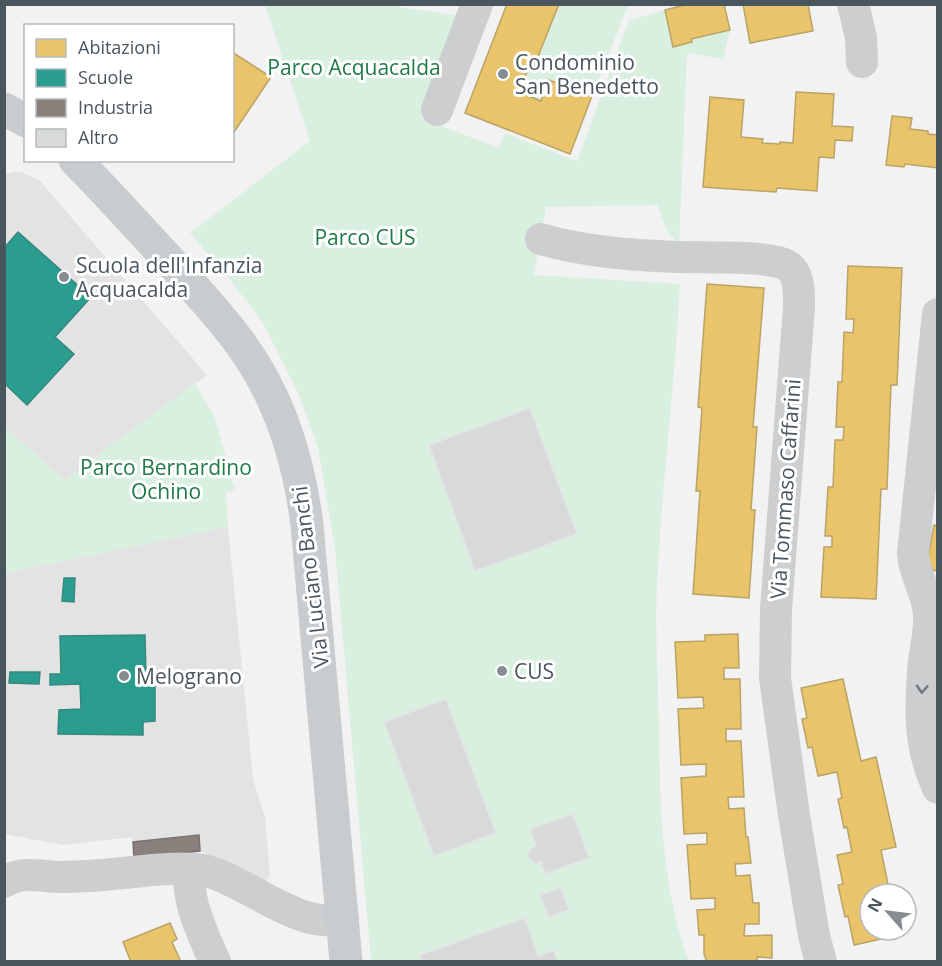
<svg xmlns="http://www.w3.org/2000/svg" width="942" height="966" font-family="'Open Sans',sans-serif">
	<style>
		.education { fill: #e4e3e3 }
		.green { fill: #d9efdf }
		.homes { fill: #e9c46a; stroke: #b9a366; stroke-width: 1.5 }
		.schools { fill: #2a9d8f; stroke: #348880; stroke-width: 1.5 }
		.industry { fill: #8a817c; stroke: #777473; stroke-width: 1.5 }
		.building { fill: #d8dada; stroke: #e4e4e5; stroke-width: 1.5 }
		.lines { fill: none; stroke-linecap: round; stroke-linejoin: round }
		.minor { stroke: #cccecf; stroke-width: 32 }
		.major { stroke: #c8ccce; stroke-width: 33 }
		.oneway { stroke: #717a7f }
		.poi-dot { fill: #858d91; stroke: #fff; stroke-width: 2 }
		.labels { text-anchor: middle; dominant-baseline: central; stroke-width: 6; stroke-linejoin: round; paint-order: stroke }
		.poi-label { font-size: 21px; fill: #4a565d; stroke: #fff; text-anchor: start }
		.park-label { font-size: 21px; fill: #207a45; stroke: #fff }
		.street-label { font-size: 21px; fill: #4a565d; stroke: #fff }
	</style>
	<rect width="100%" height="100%" fill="#f2f2f2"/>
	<g class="education">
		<polygon points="14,172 21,172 39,180 207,375 64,480 5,427 5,174"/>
		<polygon points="228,527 253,779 265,818 270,876 266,881 262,881 200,851 199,835 133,842 131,837 63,845 5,834 4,573"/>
	</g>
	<g class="green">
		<path d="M265,5H393L394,6L459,16L421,118L499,148L505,133L577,161L629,20L665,10L673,47L692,43L691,39L730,30L723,59L687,53L679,245L667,231L657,205L546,207L534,275L680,284C675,384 662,483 657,583C655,632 658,683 659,733C660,807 662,892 689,961H371L335,548L318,447L298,393L263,323L224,272L190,233L310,141Z"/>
		<polygon points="559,5 628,5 592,96 550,80 541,101 519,92 529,67 534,69"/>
		<polygon points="195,383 214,416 235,490 226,492 228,527 5,573 5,427 64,480"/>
	</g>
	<g class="homes">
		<polygon points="507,4 559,4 533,69 529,67 519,92 541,101 549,80 592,96 570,154 465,113"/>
		<polygon points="688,4 724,4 730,30 691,39 692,42 673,47 665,10"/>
		<polygon points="743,4 808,4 813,31 750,43"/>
		<polygon points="232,52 271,77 232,135"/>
		<polygon points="796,92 834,94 832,126 853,127 852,141 835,140 834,158 819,157 817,191 777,188 776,192 703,187 710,97 744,100 741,137 763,139 762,143 780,144 780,142 793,143"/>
		<polygon points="892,116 912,118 910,129 928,131 928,134 938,135 938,168 905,164 904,167 886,165"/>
		<polygon points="848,266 902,268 897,385 891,385 887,489 881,489 876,599 821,597 824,547 832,547 832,536 825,536 828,487 833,487 835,440 843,440 844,427 836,427 838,382 842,382 844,332 853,333 854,319 846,319"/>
		<polygon points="707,284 764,288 753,427 757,427 751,510 755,510 749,598 693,594 700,491 696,491 702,408 698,407"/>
		<polygon points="934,525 938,526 938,571 926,569"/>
		<polygon points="738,634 739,668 724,668 724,679 740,679 741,729 726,729 726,741 741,741 744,797 728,797 729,809 744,808 746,837 748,837 751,863 735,864 736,876 750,875 753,903 759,903 759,924 745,924 744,936 772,935 772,958 757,957 757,962 707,962 704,954 704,935 699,935 697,910 715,909 715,898 691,899 687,845 707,844 707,833 684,834 681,778 706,776 706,764 681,765 678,709 704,708 703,697 678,698 675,642 705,641 705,635"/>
		<polygon points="843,679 861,761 876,757 896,847 881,850 890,894 870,894 870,930 898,930 899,935 854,945 848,916 845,917 838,885 843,884 837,855 852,852 847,827 844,828 838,799 842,798 837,772 818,776 812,747 808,748 802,719 807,718 801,688"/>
		<polygon points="170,923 177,939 172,942 181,962 131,962 123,942"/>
	</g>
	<g class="schools">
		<polygon points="18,232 91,297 55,337 74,354 27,405 4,383 4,248"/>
		<polygon points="64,578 75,578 74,602 62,601"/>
		<polygon points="145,635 146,677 155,677 155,721 143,722 143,735 58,734 59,710 81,709 80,684 50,685 50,674 61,674 60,636"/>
		<polygon points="10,672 40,672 39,684 9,683"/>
	</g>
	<polygon class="industry" points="199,835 200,851 134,858 133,842"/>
	<g class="building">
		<polygon points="530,408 577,534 475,571 429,445"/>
		<polygon points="446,699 496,833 434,856 384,722"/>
		<polygon points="573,814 589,858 545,874 541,862 535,864 529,858 528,852 531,848 536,846 530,829"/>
		<polygon points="561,888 569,910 549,917 540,895"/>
		<polygon points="525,918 538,956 554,950 558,962 423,962 420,955"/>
	</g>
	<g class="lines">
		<g class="minor">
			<polyline points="853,4 861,37 862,62"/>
			<polyline points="437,110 477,4"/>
			<path d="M541,239C585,252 631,255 677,257C701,258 769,255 786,265C800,272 799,293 799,307L776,609L775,678L794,815L814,936L821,962"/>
			<path d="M938,314L913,553C914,575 928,593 929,615C930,631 926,646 924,661C920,706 918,745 938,788"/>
			<path d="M189,869C187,902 202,932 215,962"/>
			<path d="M4,882C21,870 42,877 62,877C92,877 123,873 153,870C171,869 190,867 207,871C250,883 297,929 343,919"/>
		</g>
		<g class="major">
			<polyline points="4,109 26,121"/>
			<path d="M75,160C107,192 138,227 169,260C193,287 219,314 240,343C279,396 299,460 307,525L346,962"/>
		</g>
	</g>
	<defs><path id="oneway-chevron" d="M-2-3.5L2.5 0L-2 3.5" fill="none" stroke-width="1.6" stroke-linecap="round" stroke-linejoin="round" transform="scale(1.5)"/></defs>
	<use class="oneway" href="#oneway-chevron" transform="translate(922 689) rotate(93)"/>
	<g class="poi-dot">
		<circle cx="503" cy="74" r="6"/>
		<circle cx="64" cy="277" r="6"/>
		<circle cx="502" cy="671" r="6"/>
		<circle cx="124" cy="676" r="6"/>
	</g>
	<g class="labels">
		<g class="poi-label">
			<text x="515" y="62">Condominio<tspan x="515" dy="24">San Benedetto</tspan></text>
			<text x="76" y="265">Scuola dell'Infanzia<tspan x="76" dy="24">Acquacalda</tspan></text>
			<text x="514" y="671">CUS</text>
			<text x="136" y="676">Melograno</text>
		</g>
		<g class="park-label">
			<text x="354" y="67">Parco Acquacalda</text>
			<text x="365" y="237">Parco CUS</text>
			<text x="166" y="467">Parco Bernardino<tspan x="166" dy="24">Ochino</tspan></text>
		</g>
		<g class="street-label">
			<text transform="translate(785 489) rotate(-86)">Via Tommaso Caffarini</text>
			<text transform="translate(310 577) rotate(-97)">Via Luciano Banchi</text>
		</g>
	</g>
	<rect width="942" height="966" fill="none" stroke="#4a565d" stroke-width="12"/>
	<rect x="24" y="24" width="210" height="138" fill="#ffffff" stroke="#b7bbbe" stroke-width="1.5"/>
	<rect x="36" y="39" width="30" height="18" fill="#e9c46a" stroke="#b7bbbe" stroke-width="1.5"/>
	<text x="78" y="54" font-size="18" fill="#4a565d">Abitazioni</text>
	<rect x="36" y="69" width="30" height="18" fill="#2a9d8f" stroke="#b7bbbe" stroke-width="1.5"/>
	<text x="78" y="84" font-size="18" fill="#4a565d">Scuole</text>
	<rect x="36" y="99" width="30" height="18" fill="#8a817c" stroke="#b7bbbe" stroke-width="1.5"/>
	<text x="78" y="114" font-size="18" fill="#4a565d">Industria</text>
	<rect x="36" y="129" width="30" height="18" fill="#d8dada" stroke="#b7bbbe" stroke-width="1.5"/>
	<text x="78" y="144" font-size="18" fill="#4a565d">Altro</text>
	<g transform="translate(888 912) rotate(298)"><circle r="28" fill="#ffffff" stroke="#b7bbbe" stroke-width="1.5"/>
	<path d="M0-4.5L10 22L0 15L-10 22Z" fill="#858d91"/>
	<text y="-9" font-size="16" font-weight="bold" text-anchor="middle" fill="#4a565d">N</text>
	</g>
</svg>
